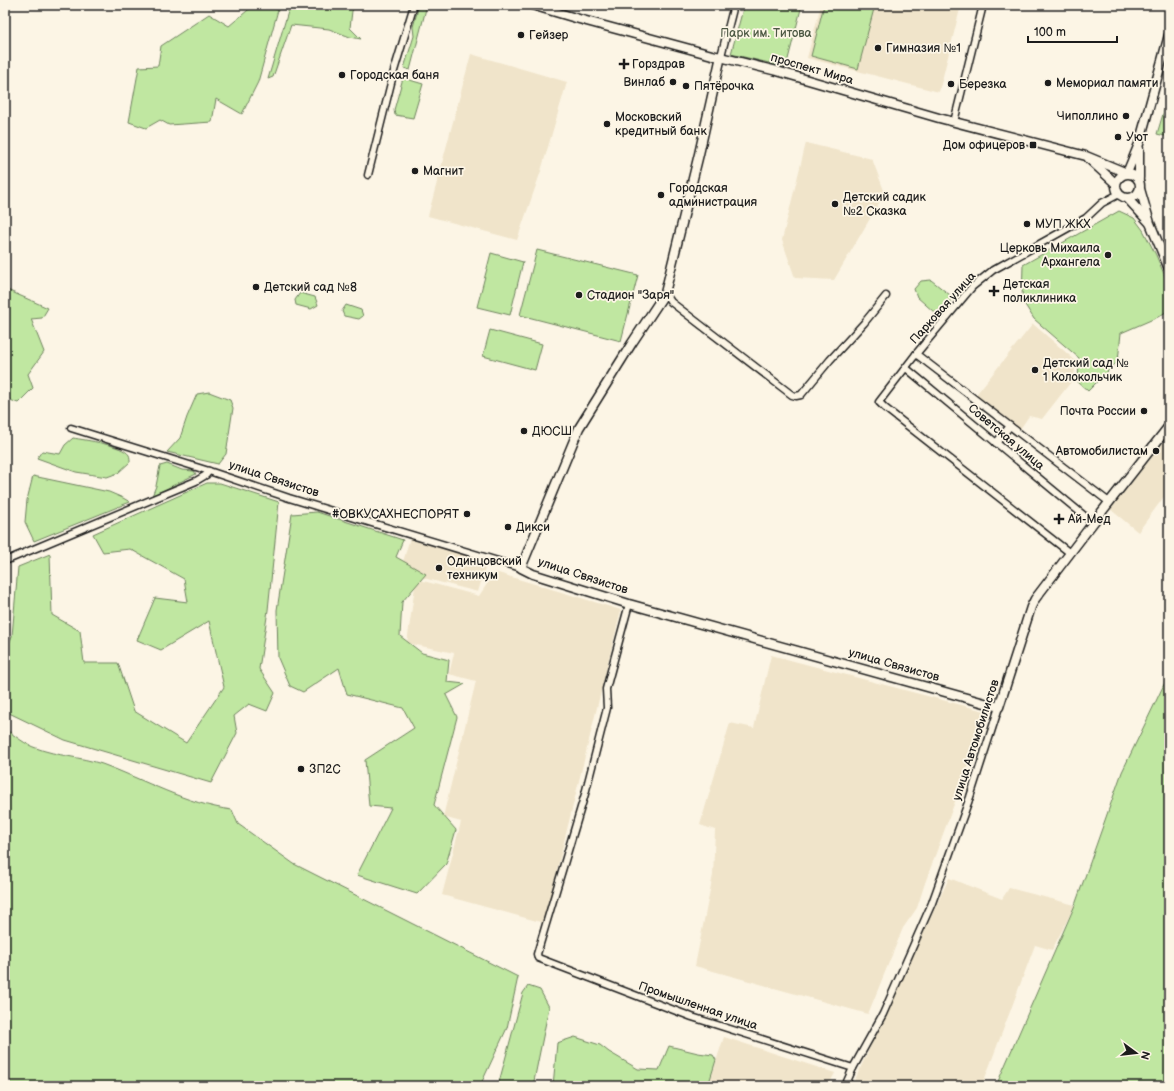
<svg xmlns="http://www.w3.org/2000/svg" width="1174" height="1091" font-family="'Balsamiq Sans',sans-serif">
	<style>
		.built { fill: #f0e4ca }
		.green { fill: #c0e7a1; stroke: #6e825e }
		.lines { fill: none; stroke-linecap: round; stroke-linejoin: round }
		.minor-casing { stroke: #1c1c1c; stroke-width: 9 }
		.tertiary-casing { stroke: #1c1c1c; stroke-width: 11 }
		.minor { stroke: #fcf5e5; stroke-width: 6 }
		.tertiary { stroke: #fcf5e5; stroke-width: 8 }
		.poi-dot { fill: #1c1c1c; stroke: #fcf5e5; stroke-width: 1.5 }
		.labels { text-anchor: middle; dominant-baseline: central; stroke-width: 3.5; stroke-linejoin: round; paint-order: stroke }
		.park-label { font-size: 12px; fill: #4d5944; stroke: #fcf5e5 }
		.poi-label { font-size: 12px; fill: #1c1c1c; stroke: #fcf5e5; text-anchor: start }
		.street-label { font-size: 12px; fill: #1c1c1c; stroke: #fcf5e5 }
	</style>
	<rect width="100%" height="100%" fill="#fcf5e5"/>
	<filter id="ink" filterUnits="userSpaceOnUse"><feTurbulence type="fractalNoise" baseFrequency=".025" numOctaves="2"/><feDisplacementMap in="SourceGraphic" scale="8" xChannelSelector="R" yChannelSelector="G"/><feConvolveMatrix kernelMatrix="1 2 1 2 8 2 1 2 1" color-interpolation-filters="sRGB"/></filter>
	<g filter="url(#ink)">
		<g class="built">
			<polygon points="821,5 961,5 939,92 807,58"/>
			<polygon points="471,54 567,82 541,171 517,240 428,216"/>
			<polygon points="806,143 872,159 885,193 834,280 795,278 782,240"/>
			<polygon points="1033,324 1076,361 1074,378 1042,419 1029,416 1018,432 974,397"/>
			<polygon points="1169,436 1169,490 1138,532 1110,509"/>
			<polygon points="410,538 487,562 478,592 400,572"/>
			<polygon points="495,572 621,610 544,923 442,895 461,822 443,817 476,681 449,674 454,653 407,643 416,579 479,596"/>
			<polygon points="771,655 988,712 925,883 917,908 903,928 868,1014 695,966 713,875 715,830 700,825 730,723 754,728"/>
			<polygon points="949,878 1002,899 1009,888 1075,905 1052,950 1035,945 982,1086 852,1086"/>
			<polygon points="724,1037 835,1073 828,1086 708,1086"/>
		</g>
		<g class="green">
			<polygon points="254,5 267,5 278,10 258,82 242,114 216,99 212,122 169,125 160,120 146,128 129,122 139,67 158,66 161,46 209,14 229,26"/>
			<polygon points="290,5 356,5 352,11 350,28 361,39 350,37 329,29 291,25 273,77 268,79"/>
			<polygon points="419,5 427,5 410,70 404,68 414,36 413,27"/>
			<polygon points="744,5 802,5 786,67 731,54"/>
			<polygon points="824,5 875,5 858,69 811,56"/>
			<polygon points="403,78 423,84 413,118 395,115 394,110"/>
			<polygon points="1169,94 1169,137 1157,134"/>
			<polygon points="1119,211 1134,218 1143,230 1156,255 1169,286 1169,310 1158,317 1121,333 1118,361 1088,391 1078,382 1079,358 1034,319 1022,300 1023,265"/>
			<polygon points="537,250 638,275 621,341 520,315"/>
			<polygon points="491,253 523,262 510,315 477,307"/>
			<polygon points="931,280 950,295 950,304 944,312 934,312 917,297 914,289 921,281"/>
			<polygon points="5,289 48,308 42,318 31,319 44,352 28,374 33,388 18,403 5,398"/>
			<polygon points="300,293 315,297 318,305 311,309 296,305 295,300"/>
			<polygon points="346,305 361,310 363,316 359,319 344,316 342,311"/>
			<polygon points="490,330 542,344 535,370 483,356"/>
			<polygon points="209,392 230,400 233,408 226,454 218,464 167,452 180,438 187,417 197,394"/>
			<path d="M73,438C85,440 123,445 129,455C130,457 130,460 130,462L118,473L107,477L76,472L37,458L42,451L60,454L65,445Z"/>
			<polygon points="167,464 182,470 194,471 196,474 152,496 156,486 160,466"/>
			<polygon points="33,476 109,492 123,498 130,502 34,541 25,522 27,500"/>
			<polygon points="207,483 220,483 279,502 268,610 259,669 275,693 267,711 249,704 234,716 237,733 211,783 65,740 7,712 5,708 5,654 12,636 18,567 50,554 52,615 80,631 84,663 118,663 134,711 186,743 224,687 209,621 161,650 137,640 155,598 188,602 184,579 130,549 103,552 93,534"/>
			<polygon points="317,512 403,540 396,557 426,574 402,602 400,636 422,653 449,660 447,682 465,684 446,695 457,717 434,805 456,830 446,864 417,894 357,875 391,808 369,806 365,760 414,728 403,708 347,694 339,668 303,692 290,686 278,658 277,610 292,514"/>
			<polygon points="1169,674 1169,1086 996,1086 1075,905 1122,772"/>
			<path d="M5,729C14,735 26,745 36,748C57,756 81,757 102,764C145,780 186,804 232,810L238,824L294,864L518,977L507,1028L480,1086H5Z"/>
			<polygon points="528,986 540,990 549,1007 533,1086 498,1086 523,993"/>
			<polygon points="575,1037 600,1045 609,1052 638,1069 659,1070 669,1046 698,1053 713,1055 716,1060 708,1086 553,1086 557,1043"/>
		</g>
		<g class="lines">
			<g class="minor-casing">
				<g id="minor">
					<polyline points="721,56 734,5"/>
					<polyline points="954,122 983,5"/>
					<polyline points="368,175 394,71 414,5"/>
					<polyline points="665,293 671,302 792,395 796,396 801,395 830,360 864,323 886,296"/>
					<polyline points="916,354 1109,502"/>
					<polyline points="906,368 1093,523"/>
					<polyline points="71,428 209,471 289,498 521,568"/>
					<polyline points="996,443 1010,426"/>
					<polyline points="1070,553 885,408 879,402 916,354 972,287 993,270 1070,227 1086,218 1102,203 1119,194"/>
					<polyline points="5,561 196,481 206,475 209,471"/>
					<polyline points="629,604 606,689 607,708 585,794 537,954 538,958 692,1017 853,1068"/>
					<polyline points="845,1086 853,1068 883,1014 932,903 970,797 999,707"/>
				</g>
			</g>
			<g class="tertiary-casing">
				<g id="tertiary">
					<polyline points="532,5 579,19 712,55 777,71 939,118 1086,156 1127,173"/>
					<polyline points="721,56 699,154 665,293 632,343 579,428 521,568 533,574 629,604 999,707 1031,607 1035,599 1093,523 1169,426"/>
					<polyline points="1089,159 1115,183"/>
					<polyline points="1127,173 1139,144 1169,35"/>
					<circle cx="1128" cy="186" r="12"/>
					<polyline points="1139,178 1139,149"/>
					<polyline points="1140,189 1150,223 1169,269"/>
					<polyline points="1127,198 1149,222"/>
				</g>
			</g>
			<use href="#minor" class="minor"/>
			<use href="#tertiary" class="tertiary"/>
		</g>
	</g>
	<g class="poi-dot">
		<circle cx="521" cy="35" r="4"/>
		<circle cx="878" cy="48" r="4"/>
		<path d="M622 58h4v4h4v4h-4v4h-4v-4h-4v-4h4z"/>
		<circle cx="342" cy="75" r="4"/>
		<circle cx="673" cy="82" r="4"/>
		<circle cx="1048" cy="83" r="4"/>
		<circle cx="951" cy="84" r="4"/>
		<circle cx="686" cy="86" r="4"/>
		<circle cx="1126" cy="116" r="4"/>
		<circle cx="607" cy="124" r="4"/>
		<circle cx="1118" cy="137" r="4"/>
		<rect x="1029" y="141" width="8" height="8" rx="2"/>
		<circle cx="415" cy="171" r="4"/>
		<circle cx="661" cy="195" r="4"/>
		<circle cx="835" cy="204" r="4"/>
		<circle cx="1027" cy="224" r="4"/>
		<circle cx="1108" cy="255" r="4"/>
		<circle cx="256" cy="287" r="4"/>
		<path d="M992 285h4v4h4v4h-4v4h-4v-4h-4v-4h4z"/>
		<circle cx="579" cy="295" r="4"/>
		<circle cx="1035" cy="370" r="4"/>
		<circle cx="1144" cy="411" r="4"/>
		<circle cx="524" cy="431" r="4"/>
		<circle cx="1156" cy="451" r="4"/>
		<circle cx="467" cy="514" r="4"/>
		<path d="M1057 513h4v4h4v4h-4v4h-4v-4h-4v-4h4z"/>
		<circle cx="508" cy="527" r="4"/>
		<circle cx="439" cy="568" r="4"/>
		<circle cx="301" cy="769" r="4"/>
	</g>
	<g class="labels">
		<g class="park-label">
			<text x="766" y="33">Парк им. Титова</text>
		</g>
		<g class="poi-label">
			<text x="529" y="35">Гейзер</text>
			<text x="886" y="48">Гимназия №1</text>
			<text x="632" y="64">Горздрав</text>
			<text x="350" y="75">Городская баня</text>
			<text x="665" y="82" text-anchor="end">Винлаб</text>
			<text x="1056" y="83">Мемориал памяти</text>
			<text x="959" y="84">Березка</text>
			<text x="694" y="86">Пятёрочка</text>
			<text x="1118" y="116" text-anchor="end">Чиполлино</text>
			<text x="615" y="117">Московский<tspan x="615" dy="14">кредитный банк</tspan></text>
			<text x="1126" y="137">Уют</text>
			<text x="1025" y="145" text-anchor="end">Дом офицеров</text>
			<text x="423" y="171">Магнит</text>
			<text x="669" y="188">Городская<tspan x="669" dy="14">администрация</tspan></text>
			<text x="843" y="197">Детский садик<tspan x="843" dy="14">№2 Сказка</tspan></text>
			<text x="1035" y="224">МУП ЖКХ</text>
			<text x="1100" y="248" text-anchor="end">Церковь Михаила<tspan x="1100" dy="14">Архангела</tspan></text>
			<text x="1003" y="284">Детская<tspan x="1003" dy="14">поликлиника</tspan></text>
			<text x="264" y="287">Детский сад №8</text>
			<text x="587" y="295">Стадион "Заря"</text>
			<text x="1043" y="363">Детский сад №<tspan x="1043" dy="14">1 Колокольчик</tspan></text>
			<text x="1136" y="411" text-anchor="end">Почта России</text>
			<text x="532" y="431">ДЮСШ</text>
			<text x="1148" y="451" text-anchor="end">Автомобилистам</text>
			<text x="459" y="514" text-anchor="end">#ОВКУСАХНЕСПОРЯТ</text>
			<text x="1068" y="519">Ай-Мед</text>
			<text x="516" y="527">Дикси</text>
			<text x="447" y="561">Одинцовский<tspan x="447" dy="14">техникум</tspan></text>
			<text x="309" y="769">3П2С</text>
		</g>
		<g class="street-label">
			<text transform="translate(812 69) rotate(16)">проспект Мира</text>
			<text transform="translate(943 308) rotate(-48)">Парковая улица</text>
			<text transform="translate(1006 437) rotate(40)">Советская улица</text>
			<text transform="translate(274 479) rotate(18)">улица Связистов</text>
			<text transform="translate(583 576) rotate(18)">улица Связистов</text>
			<text transform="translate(894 665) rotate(16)">улица Связистов</text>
			<text transform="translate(976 740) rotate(-72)">улица Автомобилистов</text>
			<text transform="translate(698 1006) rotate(19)">Промышленная улица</text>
		</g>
	</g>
	<rect width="1174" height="1091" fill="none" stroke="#fcf5e5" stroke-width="20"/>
	<rect x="10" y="10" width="1154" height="1071" fill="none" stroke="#1c1c1c" stroke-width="1.5" filter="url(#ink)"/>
	<g transform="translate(1136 1053) rotate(105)" stroke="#fcf5e5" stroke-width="3" paint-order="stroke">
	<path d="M0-3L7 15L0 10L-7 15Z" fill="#1c1c1c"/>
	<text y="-6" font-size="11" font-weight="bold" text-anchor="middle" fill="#1c1c1c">N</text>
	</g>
	<path d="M1028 36v6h89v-6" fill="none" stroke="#1c1c1c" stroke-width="2"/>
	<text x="1034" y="36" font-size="12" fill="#1c1c1c" stroke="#fcf5e5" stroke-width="3" paint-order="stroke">100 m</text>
</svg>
